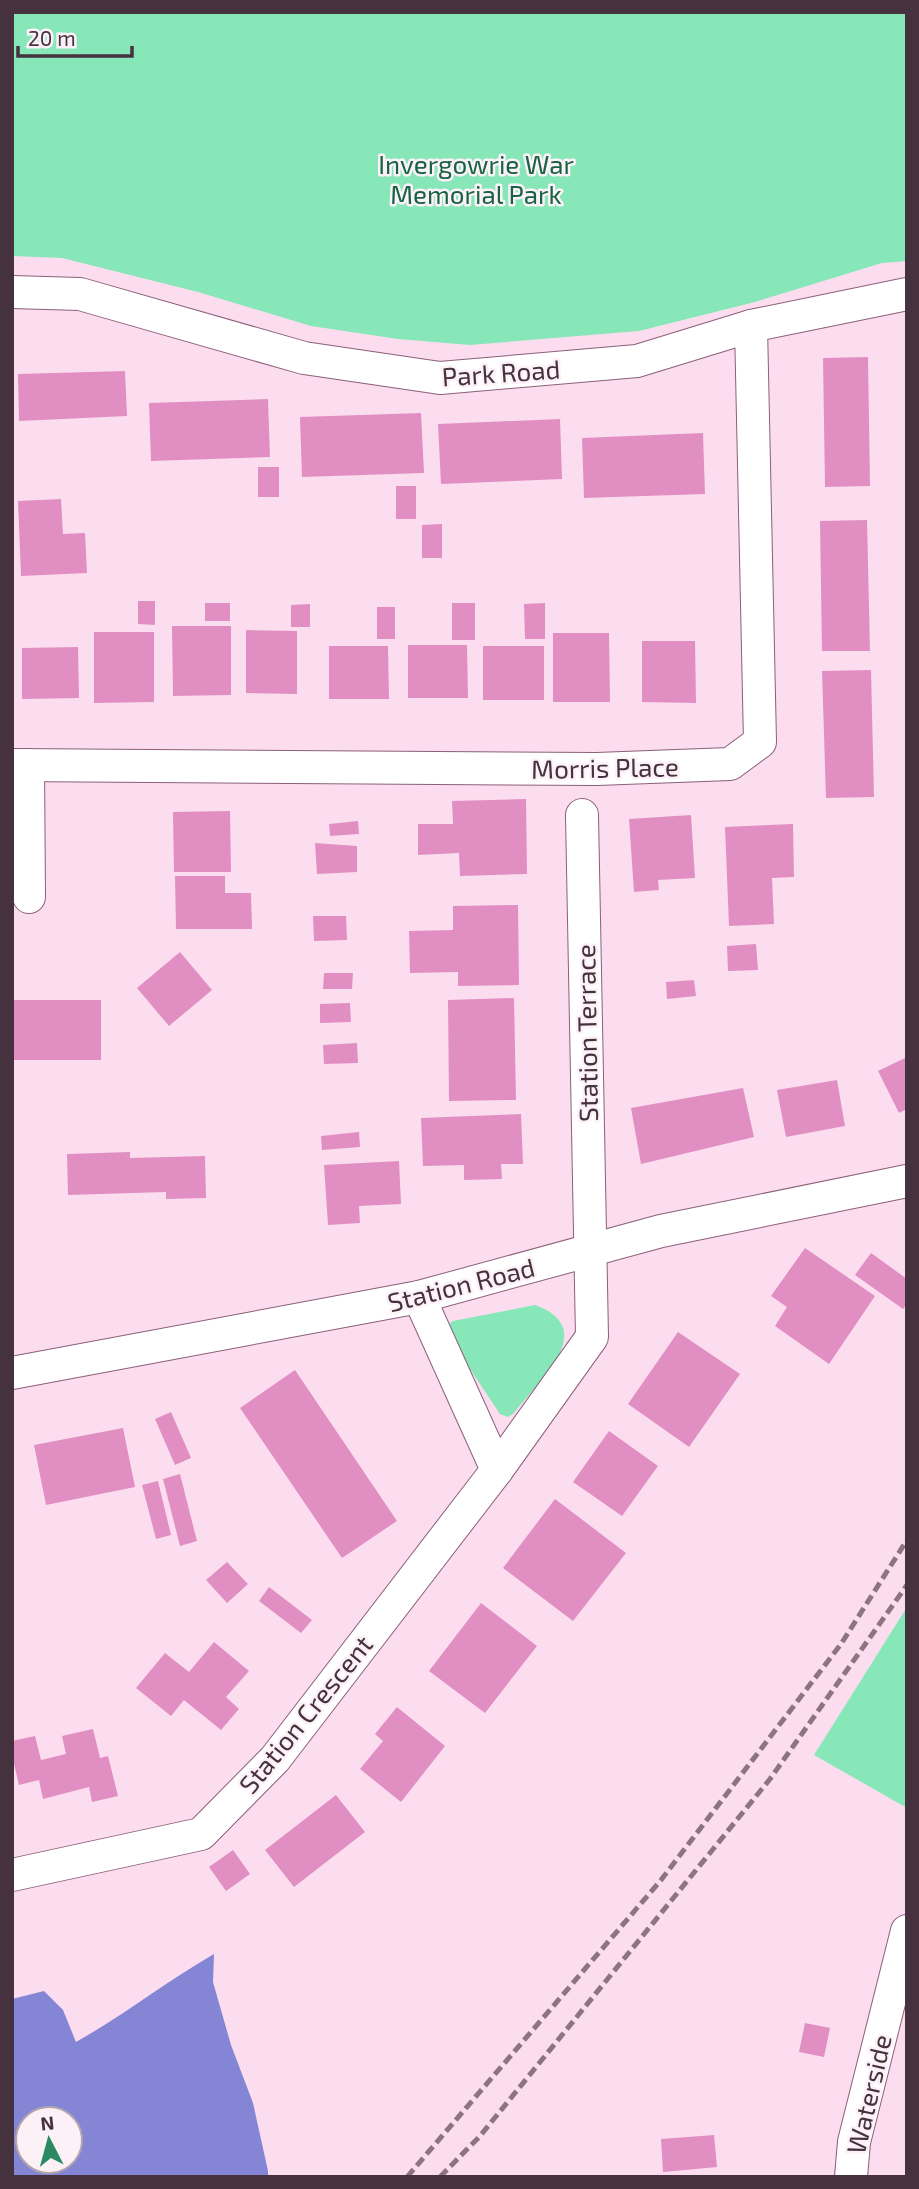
<svg xmlns="http://www.w3.org/2000/svg" width="919" height="2189" font-family="'Exo 2',sans-serif">
	<style>
		.green { fill: #87e7b8 }
		.water { fill: #8486d5; fill-rule: evenodd }
		.building { fill: #e18fc3 }
		.lines { fill: none; stroke-linecap: round; stroke-linejoin: round }
		.minor-casing { stroke: #8b5f7a; stroke-width: 34 }
		.minor { stroke: #fff; stroke-width: 32 }
		.rail { stroke: #8d7483; stroke-width: 5; stroke-dasharray: 10 5; stroke-linecap: butt }
		.labels { text-anchor: middle; dominant-baseline: central; stroke-width: 5; stroke-linejoin: round; paint-order: stroke }
		.park-label { font-size: 26px; fill: #176344; stroke: #fbf1f7 }
		.street-label { font-size: 26px; fill: #46323e; stroke: #fbf1f7 }
	</style>
	<rect width="100%" height="100%" fill="#fcddef"/>
	<g class="green">
		<polygon points="12,12 907,12 907,261 882,263 755,302 639,331 470,345 398,339 311,326 198,292 62,258 12,256"/>
		<path d="M535,1305C601,1329 538,1381 514,1413L508,1417L500,1414L454,1345L446,1326L453,1321Z"/>
		<polygon points="907,1607 907,1808 814,1755"/>
	</g>
	<path class="water" d="M214,1954L213,1982L231,2045L253,2103L268,2171V2177H12V1999L44,1991L63,2010L76,2042C124,2015 167,1981 214,1954ZM28,2119H70V2161H28Z"/>
	<g class="building">
		<polygon points="868,357 870,486 825,487 823,358"/>
		<polygon points="125,371 127,416 19,421 18,374"/>
		<polygon points="268,399 270,457 151,461 149,403"/>
		<polygon points="421,413 424,473 302,477 300,417"/>
		<polygon points="560,419 562,479 441,484 438,424"/>
		<polygon points="703,433 705,494 584,498 582,438"/>
		<rect x="258" y="467" width="21" height="30"/>
		<rect x="396" y="486" width="20" height="33"/>
		<polygon points="61,499 63,534 85,533 87,573 21,576 18,501"/>
		<polygon points="867,520 870,651 822,651 820,521"/>
		<polygon points="442,524 442,558 422,558 422,525"/>
		<polygon points="138,601 155,601 155,625 138,624"/>
		<rect x="205" y="603" width="25" height="18"/>
		<rect x="452" y="603" width="23" height="37"/>
		<polygon points="545,603 545,639 525,639 524,604"/>
		<polygon points="310,604 310,627 291,627 291,605"/>
		<rect x="377" y="607" width="18" height="32"/>
		<polygon points="172,626 231,626 231,695 173,696"/>
		<polygon points="246,630 297,631 297,694 246,693"/>
		<polygon points="94,632 154,632 154,702 94,703"/>
		<polygon points="553,633 609,633 610,702 553,702"/>
		<polygon points="642,641 695,641 696,703 642,702"/>
		<polygon points="408,645 467,645 468,698 408,698"/>
		<polygon points="329,646 388,646 389,699 329,699"/>
		<rect x="483" y="646" width="61" height="54"/>
		<polygon points="78,647 79,698 22,699 22,648"/>
		<polygon points="871,670 874,797 826,798 822,671"/>
		<polygon points="526,799 527,874 460,876 459,853 418,855 418,824 453,824 452,801"/>
		<polygon points="230,811 231,872 174,872 173,812"/>
		<polygon points="691,815 695,878 658,880 659,890 634,892 629,819"/>
		<polygon points="358,821 359,834 330,836 329,824"/>
		<polygon points="793,824 794,877 772,878 774,924 729,926 725,827"/>
		<polygon points="315,843 357,846 357,872 317,874"/>
		<polygon points="175,876 225,876 225,893 251,893 252,929 176,929"/>
		<polygon points="518,905 519,985 458,986 458,972 410,973 409,931 453,930 453,906"/>
		<polygon points="313,916 346,916 347,940 314,941"/>
		<polygon points="756,944 758,970 728,971 727,946"/>
		<polygon points="180,952 212,990 169,1026 137,988"/>
		<polygon points="324,973 353,973 352,989 323,989"/>
		<polygon points="694,980 696,996 667,999 666,982"/>
		<polygon points="514,998 516,1100 449,1101 448,1000"/>
		<rect x="12" y="1000" width="89" height="60"/>
		<polygon points="350,1003 351,1022 320,1023 320,1004"/>
		<polygon points="357,1043 358,1063 324,1064 323,1045"/>
		<polygon points="907,1057 907,1109 899,1113 878,1071"/>
		<polygon points="837,1080 845,1126 786,1137 777,1090"/>
		<polygon points="743,1088 754,1137 641,1164 631,1108"/>
		<polygon points="521,1114 523,1164 501,1164 502,1179 464,1180 464,1165 423,1166 421,1118"/>
		<polygon points="359,1132 360,1147 322,1150 321,1136"/>
		<polygon points="130,1152 130,1158 205,1156 206,1198 166,1199 166,1192 68,1195 67,1154"/>
		<polygon points="399,1161 401,1204 359,1206 360,1223 328,1225 324,1165"/>
		<polygon points="805,1248 875,1296 829,1364 775,1326 787,1307 771,1296"/>
		<polygon points="871,1253 907,1279 907,1304 903,1309 855,1275"/>
		<polygon points="678,1332 740,1374 689,1447 628,1404"/>
		<polygon points="295,1370 397,1521 342,1558 240,1408"/>
		<polygon points="171,1412 191,1458 175,1465 155,1419"/>
		<polygon points="123,1428 135,1487 46,1505 34,1445"/>
		<polygon points="609,1431 658,1466 622,1516 573,1482"/>
		<polygon points="180,1474 197,1541 180,1546 163,1479"/>
		<polygon points="158,1481 171,1535 156,1539 142,1485"/>
		<polygon points="555,1499 626,1553 573,1621 503,1568"/>
		<polygon points="227,1562 248,1584 227,1603 206,1580"/>
		<polygon points="269,1587 312,1620 301,1633 259,1601"/>
		<polygon points="481,1603 537,1646 485,1713 429,1671"/>
		<polygon points="214,1642 249,1671 226,1697 239,1709 221,1730 184,1700 171,1716 136,1688 165,1653 189,1672"/>
		<polygon points="397,1707 445,1746 401,1802 360,1769 383,1741 375,1734"/>
		<polygon points="93,1729 100,1758 108,1756 118,1796 92,1802 89,1787 43,1799 39,1780 19,1785 12,1755 12,1741 35,1736 41,1760 66,1754 62,1736"/>
		<polygon points="336,1795 365,1832 294,1887 265,1850"/>
		<polygon points="233,1850 250,1874 226,1891 209,1867"/>
		<polygon points="805,2023 830,2028 824,2057 799,2052"/>
		<polygon points="714,2135 717,2167 663,2172 661,2139"/>
	</g>
	<g class="lines">
		<g class="minor-casing">
			<g id="minor">
				<polyline points="12,292 80,294 304,358 440,378 637,361 751,326 907,294"/>
				<polyline points="12,765 597,769 730,764 760,742 751,326"/>
				<polyline points="28,765 29,897"/>
				<polyline points="419,1297 497,1470"/>
				<polyline points="12,1373 419,1297 661,1231 907,1181"/>
				<polyline points="12,1875 201,1834 275,1759 497,1470 592,1337 582,815"/>
				<polyline points="851,2177 854,2142 907,1931"/>
			</g>
		</g>
		<use href="#minor" class="minor"/>
		<g class="rail">
			<polyline points="407,2177 661,1880 841,1644 907,1540"/>
			<polyline points="440,2177 480,2136 770,1779 907,1585"/>
		</g>
	</g>
	<g class="labels">
		<g class="park-label">
			<text x="476" y="163">Invergowrie War<tspan x="476" dy="30">Memorial Park</tspan></text>
		</g>
		<g class="street-label">
			<text transform="translate(501 372) rotate(-4)">Park Road</text>
			<text transform="translate(605 767) rotate(-1)">Morris Place</text>
			<text transform="translate(586 1033) rotate(-91)">Station Terrace</text>
			<text transform="translate(461 1284) rotate(-14)">Station Road</text>
			<text transform="translate(305 1714) rotate(-51)">Station Crescent</text>
			<text transform="translate(868 2094) rotate(-77)">Waterside</text>
		</g>
	</g>
	<rect width="919" height="2189" fill="none" stroke="#46323e" stroke-width="28"/>
	<g transform="translate(49 2140) rotate(354)"><circle r="33" fill="#fbf1f7" stroke="#b3a5ad" stroke-width="2"/>
	<path d="M0-5L12 26L0 18L-12 26Z" fill="#2b8a62"/>
	<text y="-10" font-size="19" font-weight="bold" text-anchor="middle" fill="#46323e">N</text>
	</g>
	<path d="M18 46v10h114v-10" fill="none" stroke="#46323e" stroke-width="3.5"/>
	<text x="28" y="46" font-size="21" fill="#46323e" stroke="#fbf1f7" stroke-width="5" paint-order="stroke">20 m</text>
</svg>
